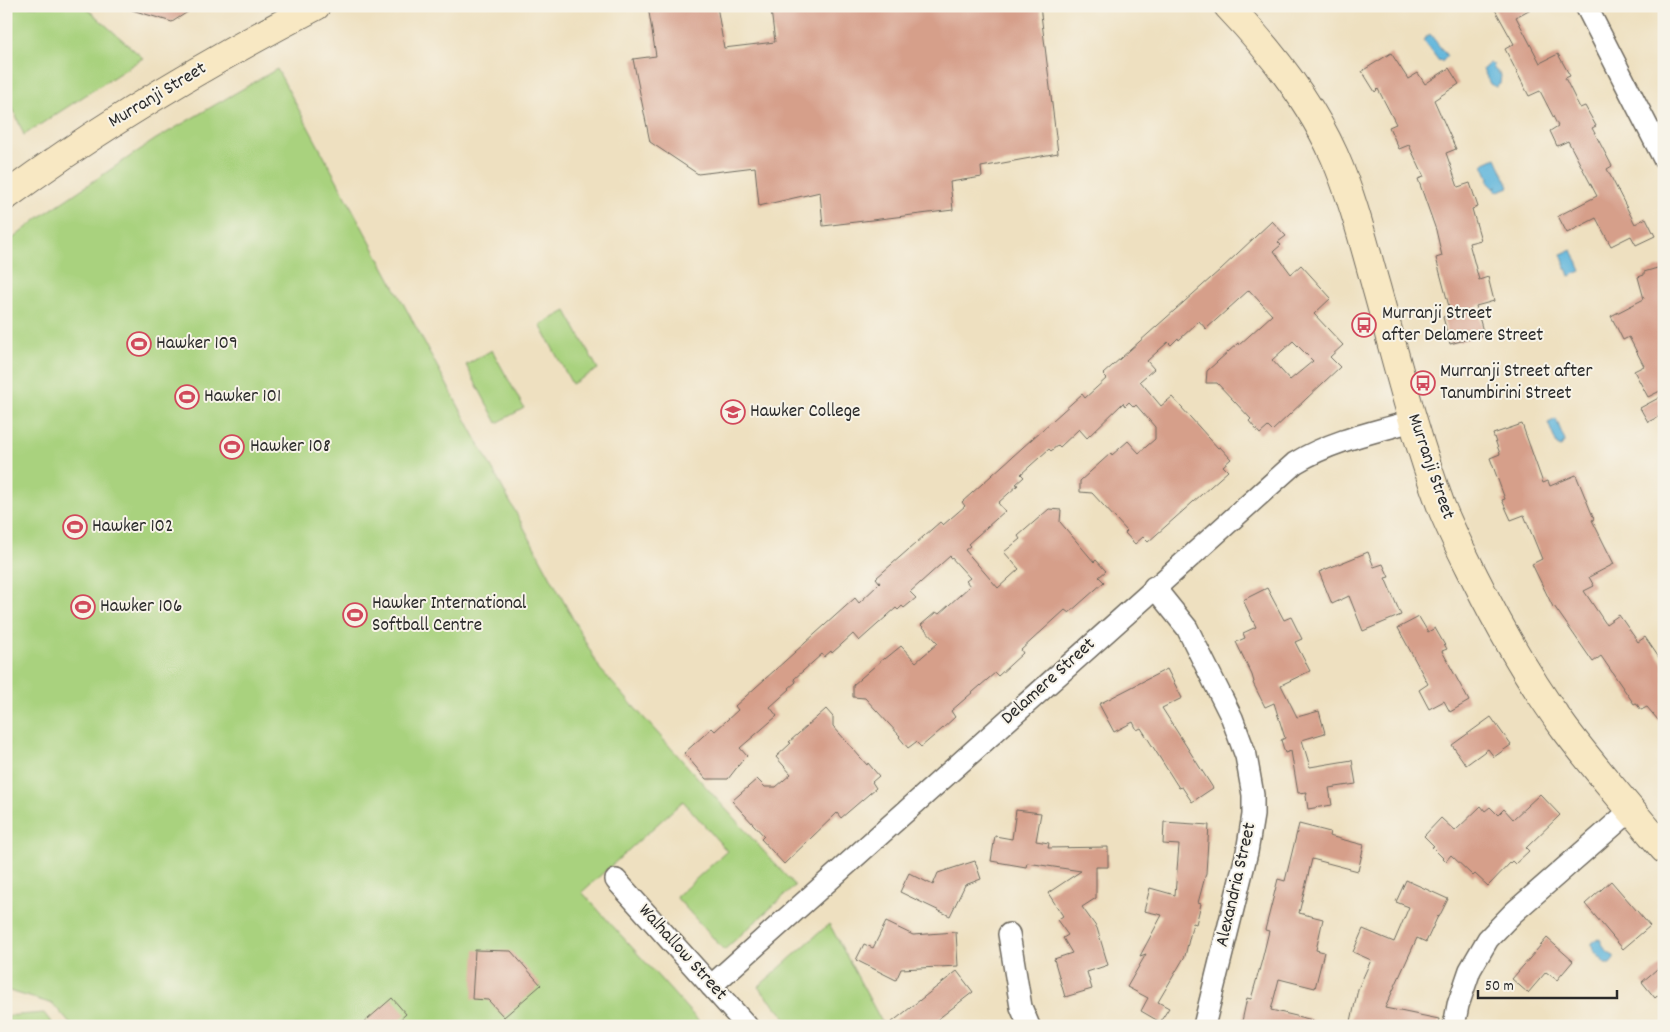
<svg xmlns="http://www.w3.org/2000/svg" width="1670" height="1032" font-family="Dekko,sans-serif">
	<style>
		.green { fill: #a9d27e; stroke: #6a7e54 }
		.water { fill: #5eb5db; stroke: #447083 }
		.building { fill: #d69f8a; fill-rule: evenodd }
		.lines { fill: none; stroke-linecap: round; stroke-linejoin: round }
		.street-casing { stroke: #6f6a5f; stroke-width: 24 }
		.secondary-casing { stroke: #6f6a5f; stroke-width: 30 }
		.street { stroke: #fff; stroke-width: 21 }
		.secondary { stroke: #f8e8c3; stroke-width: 28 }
		.labels { text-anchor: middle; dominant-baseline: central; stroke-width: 4; stroke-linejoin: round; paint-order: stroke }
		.street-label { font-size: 19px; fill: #2b2b2b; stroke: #f7f3e8 }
		.poi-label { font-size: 19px; fill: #2b2b2b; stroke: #f7f3e8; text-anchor: start }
	</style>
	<rect width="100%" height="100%" fill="#f7f3e8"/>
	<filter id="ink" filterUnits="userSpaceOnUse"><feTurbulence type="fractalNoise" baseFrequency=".02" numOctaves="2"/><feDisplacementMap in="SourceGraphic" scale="10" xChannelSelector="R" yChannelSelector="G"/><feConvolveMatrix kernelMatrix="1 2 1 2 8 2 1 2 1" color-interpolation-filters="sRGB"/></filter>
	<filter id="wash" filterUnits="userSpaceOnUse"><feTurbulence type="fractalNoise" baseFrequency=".0096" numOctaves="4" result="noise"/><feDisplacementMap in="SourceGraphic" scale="20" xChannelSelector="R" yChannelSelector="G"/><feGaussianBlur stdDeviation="1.12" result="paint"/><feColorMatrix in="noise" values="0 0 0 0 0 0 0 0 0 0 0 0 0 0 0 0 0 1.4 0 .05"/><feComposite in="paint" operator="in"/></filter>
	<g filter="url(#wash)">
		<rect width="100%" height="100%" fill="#eee0c0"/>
		<g class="green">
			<polygon points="6,6 84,6 143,58 24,135 6,92"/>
			<polygon points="277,69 600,669 795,886 724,950 676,897 727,851 683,801 582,892 703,1026 72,1026 53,1004 6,990 6,244 40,217 156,139"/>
			<polygon points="566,311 598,369 572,384 540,325"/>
			<polygon points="492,350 524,408 497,423 466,365"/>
			<polygon points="829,924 832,929 884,1026 793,1026 758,987"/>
			<polygon points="44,1013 54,1026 6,1026 6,1016"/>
		</g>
		<g class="water">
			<polygon points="1430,34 1447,56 1442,62 1440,60 1439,61 1423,40"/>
			<polygon points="1490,63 1493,64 1494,69 1501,75 1500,84 1496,87 1490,84 1483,69"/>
			<polygon points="1496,158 1509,187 1496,192 1494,189 1497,187 1494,188 1488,182 1489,178 1483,164"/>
			<polygon points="1572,250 1581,271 1569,276 1561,254"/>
			<polygon points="1556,419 1565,441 1561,447 1557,445 1548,423"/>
			<path d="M1598,939L1601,940C1603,947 1606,953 1614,956V959L1610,964H1606L1593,950L1592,943Z"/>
		</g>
		<g id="blocks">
			<g class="building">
				<polygon points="133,6 197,6 172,22 132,10"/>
				<polygon points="648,6 717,6 724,48 775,42 771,10 801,6 1040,6 1058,153 981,167 982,177 950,182 953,210 823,226 820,192 759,206 755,167 698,174 650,142 633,59 656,56"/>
				<polygon points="1493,6 1536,6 1516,17 1540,63 1558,54 1570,76 1565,78 1580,108 1585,106 1596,126 1592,128 1612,166 1607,169 1635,224 1646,218 1655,236 1636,245 1631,236 1611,246 1596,218 1567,233 1558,216 1597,196 1568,141 1557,146 1550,131 1558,126 1540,91 1529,96 1505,49 1514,44"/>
				<polygon points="1391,53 1408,79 1418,73 1425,84 1449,68 1459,84 1434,100 1456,149 1446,153 1458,187 1470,183 1478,207 1472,209 1481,240 1469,243 1479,280 1488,277 1494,301 1476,306 1484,335 1450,344 1443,317 1451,314 1436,258 1442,256 1436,230 1418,179 1424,177 1409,145 1399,149 1389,127 1396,124 1378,89 1375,92 1362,71"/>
				<path d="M1272,221L1286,236L1278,242L1281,245L1274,251L1291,274L1301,265L1331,298L1314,314L1343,345L1330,357L1340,367L1272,431L1268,427L1260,434L1249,421L1251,419L1217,383H1206L1207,371L1238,343L1239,345L1272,315L1249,290L1206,329L1199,321L1179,340L1178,338L1171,345L1168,342L1147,361L1154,369L1140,381L1161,406L1172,397L1218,448L1220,447L1231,459L1223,466L1228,471L1148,542L1143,537L1135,544L1125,533L1127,531L1092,493L1080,492V481L1111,453L1112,455L1128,441L1139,453L1155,439V427L1136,405L1134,407L1129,402L1125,406L1123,403L1087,438L1079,429L1060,447L1058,445L1051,451L1049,449L1021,474L1024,477L1016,484L1018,485L998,503L1005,511L968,544L970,546L965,550L998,588L1019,569L1004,552L1020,539L1018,536L1049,509L1061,510L1060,522L1094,562L1096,560L1106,571L1099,577L1104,582L1069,613L1065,610L1021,650L1023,653L998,676L995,673L951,711L955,717L942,729L921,747L916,742L908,748L899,737L900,736L865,698L853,697V685L884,658L885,659L901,646L916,662L938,643L921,625L936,612L939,614L970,586L966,581L970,578L950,556L910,592L916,598L904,608L902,606L898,610L896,608L859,641L853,634L832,653L831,651L824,657L822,654L794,679L796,682L789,688L790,689L770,707L777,716L740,748L747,756L742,761L728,779H706L684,753L712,728L715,731L738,710L735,706L855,598L859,603L880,583L876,578L940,522L943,525L965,506L962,502L1082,394L1085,398L1107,378L1103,374L1220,270ZM1293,341L1313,361L1290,380L1272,360Z"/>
				<polygon points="1664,266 1664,389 1648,397 1634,371 1644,366 1629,337 1623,340 1611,316 1644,299 1638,277 1644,275 1644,272"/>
				<polygon points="1664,395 1664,414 1648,422 1640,408"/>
				<polygon points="1522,424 1543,483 1548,481 1550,486 1576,475 1594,519 1592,520 1614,564 1589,577 1594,586 1584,591 1606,624 1619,615 1638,642 1645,637 1664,665 1664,727 1647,707 1641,710 1636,703 1634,704 1601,656 1593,662 1554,606 1553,607 1532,564 1542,559 1524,515 1511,520 1502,500 1505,499 1490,458 1500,454 1493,434"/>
				<polygon points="1368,552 1374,567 1383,564 1389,577 1385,578 1401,615 1363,631 1349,596 1332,604 1319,572"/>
				<polygon points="1267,588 1284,620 1291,617 1302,639 1295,642 1310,671 1281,685 1297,717 1319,711 1325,733 1302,740 1310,767 1352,760 1356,784 1329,788 1332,805 1308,809 1306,796 1307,792 1298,793 1291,751 1285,753 1281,740 1285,738 1274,703 1265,707 1253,683 1254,682 1252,675 1236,642 1245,638 1243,633 1256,627 1243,600"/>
				<polygon points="1419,617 1428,632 1435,628 1447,649 1442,651 1469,701 1450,712 1444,701 1429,709 1419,690 1428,684 1398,628"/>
				<polygon points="1167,669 1182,698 1162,708 1213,788 1192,802 1182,787 1179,788 1141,728 1137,730 1133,722 1114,732 1099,704"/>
				<polygon points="826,709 833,717 833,726 867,765 868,763 879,776 872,782 876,788 841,818 837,813 784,864 761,839 764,836 732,801 757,779 765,787 776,787 791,774 776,757 791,743 789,742"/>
				<polygon points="1491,717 1511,745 1494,757 1488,749 1466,765 1452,745"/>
				<polygon points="1540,794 1560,815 1526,848 1529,851 1515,864 1512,861 1488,886 1475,874 1473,876 1451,855 1446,861 1432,847 1434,846 1424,836 1441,818 1455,831 1481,806 1485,811 1490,807 1498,815 1504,809 1513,819"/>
				<polygon points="1016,810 1041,813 1036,841 1049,843 1048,848 1108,847 1108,867 1096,867 1096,898 1082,907 1097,928 1108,965 1087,972 1092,989 1065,997 1054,959 1072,953 1063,938 1068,935 1057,920 1063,916 1048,893 1081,871 1027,863 1026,867 991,861 995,836 1012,839"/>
				<polygon points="1164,822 1209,825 1206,873 1198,903 1201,904 1196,924 1193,923 1185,956 1158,1002 1169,1008 1160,1022 1141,1011 1148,998 1127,987 1146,954 1140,956 1162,915 1144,911 1150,888 1175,895 1179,845 1163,844"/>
				<polygon points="1299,824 1330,832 1329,836 1364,845 1358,871 1312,859 1299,913 1323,919 1316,950 1324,952 1315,988 1279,979 1271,1010 1313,1020 1313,1026 1241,1026 1247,998 1251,999 1262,960 1269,931 1265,930 1278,879 1285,881"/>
				<polygon points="975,861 981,879 965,885 950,916 900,892 909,873 933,885 938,873"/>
				<polygon points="1406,880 1448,899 1439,917 1438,916 1426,942 1417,938 1385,1008 1439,1019 1438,1026 1350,1026 1358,989 1371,960 1353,952 1363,929 1394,942 1409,907 1396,902"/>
				<polygon points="1611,881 1650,926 1623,949 1585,904"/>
				<polygon points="886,922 913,935 956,932 958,966 901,969 896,980 856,960 864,944 873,948"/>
				<polygon points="1547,938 1573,961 1557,980 1546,972 1528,993 1512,979"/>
				<polygon points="475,950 511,951 541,985 504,1017 488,1000 472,999"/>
				<polygon points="1664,963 1664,990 1655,998 1642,982"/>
				<polygon points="957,971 973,992 929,1026 887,1026"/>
				<polygon points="392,998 406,1014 393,1026 360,1026"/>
			</g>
		</g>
	</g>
	<g filter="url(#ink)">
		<use href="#blocks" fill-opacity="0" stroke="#6f6a5f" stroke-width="1"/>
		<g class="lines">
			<g class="street-casing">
				<g id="street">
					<polyline points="1586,6 1664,159"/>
					<polyline points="1154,587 1187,628 1232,718 1246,756 1253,795 1253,815 1247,852 1204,1026"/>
					<polyline points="616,880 747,1026"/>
					<polyline points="1009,934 1021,1007 1029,1026"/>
					<path d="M711,986L1295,463C1331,441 1373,432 1413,421"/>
					<polyline points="1454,1026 1458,1005 1470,970 1488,939 1513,913 1631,810"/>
				</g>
			</g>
			<g class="secondary-casing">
				<g id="secondary">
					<path d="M1228,6C1270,50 1309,99 1334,155C1352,196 1363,240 1375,283C1396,358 1414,433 1441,506C1451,531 1464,556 1476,580C1502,632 1531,683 1565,729C1596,770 1630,809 1664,849"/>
					<path d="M6,196C104,124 208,62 316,6"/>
				</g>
			</g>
			<use href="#street" class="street"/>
			<use href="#secondary" class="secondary"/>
		</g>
	</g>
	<defs>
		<g id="bus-ring" transform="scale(1.25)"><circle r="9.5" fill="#f7f3e8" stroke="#d1495b" stroke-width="1.5"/><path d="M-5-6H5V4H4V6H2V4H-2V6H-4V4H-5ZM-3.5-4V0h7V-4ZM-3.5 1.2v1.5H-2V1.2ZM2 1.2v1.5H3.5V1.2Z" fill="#d1495b"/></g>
		<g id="stadium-ring" transform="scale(1.25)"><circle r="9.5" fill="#f7f3e8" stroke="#d1495b" stroke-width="1.5"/><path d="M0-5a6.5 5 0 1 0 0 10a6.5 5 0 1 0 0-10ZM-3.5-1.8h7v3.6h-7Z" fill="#d1495b"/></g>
		<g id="school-ring" transform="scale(1.25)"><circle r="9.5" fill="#f7f3e8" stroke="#d1495b" stroke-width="1.5"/><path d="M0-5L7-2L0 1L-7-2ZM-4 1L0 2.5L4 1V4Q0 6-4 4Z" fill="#d1495b"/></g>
	</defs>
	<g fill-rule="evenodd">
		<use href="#bus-ring" x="1364" y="325"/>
		<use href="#stadium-ring" x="139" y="344"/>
		<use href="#bus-ring" x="1423" y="383"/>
		<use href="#stadium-ring" x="187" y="397"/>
		<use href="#school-ring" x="733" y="412"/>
		<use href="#stadium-ring" x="232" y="447"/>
		<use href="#stadium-ring" x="75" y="527"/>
		<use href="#stadium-ring" x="83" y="607"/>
		<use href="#stadium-ring" x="355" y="615"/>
	</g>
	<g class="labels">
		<g class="street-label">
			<text transform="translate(158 96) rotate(-31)">Murranji Street</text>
			<text transform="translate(1430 467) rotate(71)">Murranji Street</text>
			<text transform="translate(1049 682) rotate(-42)">Delamere Street</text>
			<text transform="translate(1237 885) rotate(-77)">Alexandria Street</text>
			<text transform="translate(682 953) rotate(48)">Walhallow Street</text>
		</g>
		<g class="poi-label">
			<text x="1382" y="314">Murranji Street<tspan x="1382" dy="22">after Delamere Street</tspan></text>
			<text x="156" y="344">Hawker 109</text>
			<text x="1440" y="372">Murranji Street after<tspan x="1440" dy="22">Tanumbirini Street</tspan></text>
			<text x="204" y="397">Hawker 101</text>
			<text x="750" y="412">Hawker College</text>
			<text x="250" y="447">Hawker 108</text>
			<text x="92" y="527">Hawker 102</text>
			<text x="372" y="604">Hawker International<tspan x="372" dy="22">Softball Centre</tspan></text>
			<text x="100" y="607">Hawker 106</text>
		</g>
	</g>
	<rect width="1670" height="1032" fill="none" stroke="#f7f3e8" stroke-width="25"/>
	<path d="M1478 990v8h139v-8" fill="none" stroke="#2b2b2b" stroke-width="2.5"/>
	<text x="1485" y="990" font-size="15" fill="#2b2b2b" stroke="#f7f3e8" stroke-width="4" paint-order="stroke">50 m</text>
</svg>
